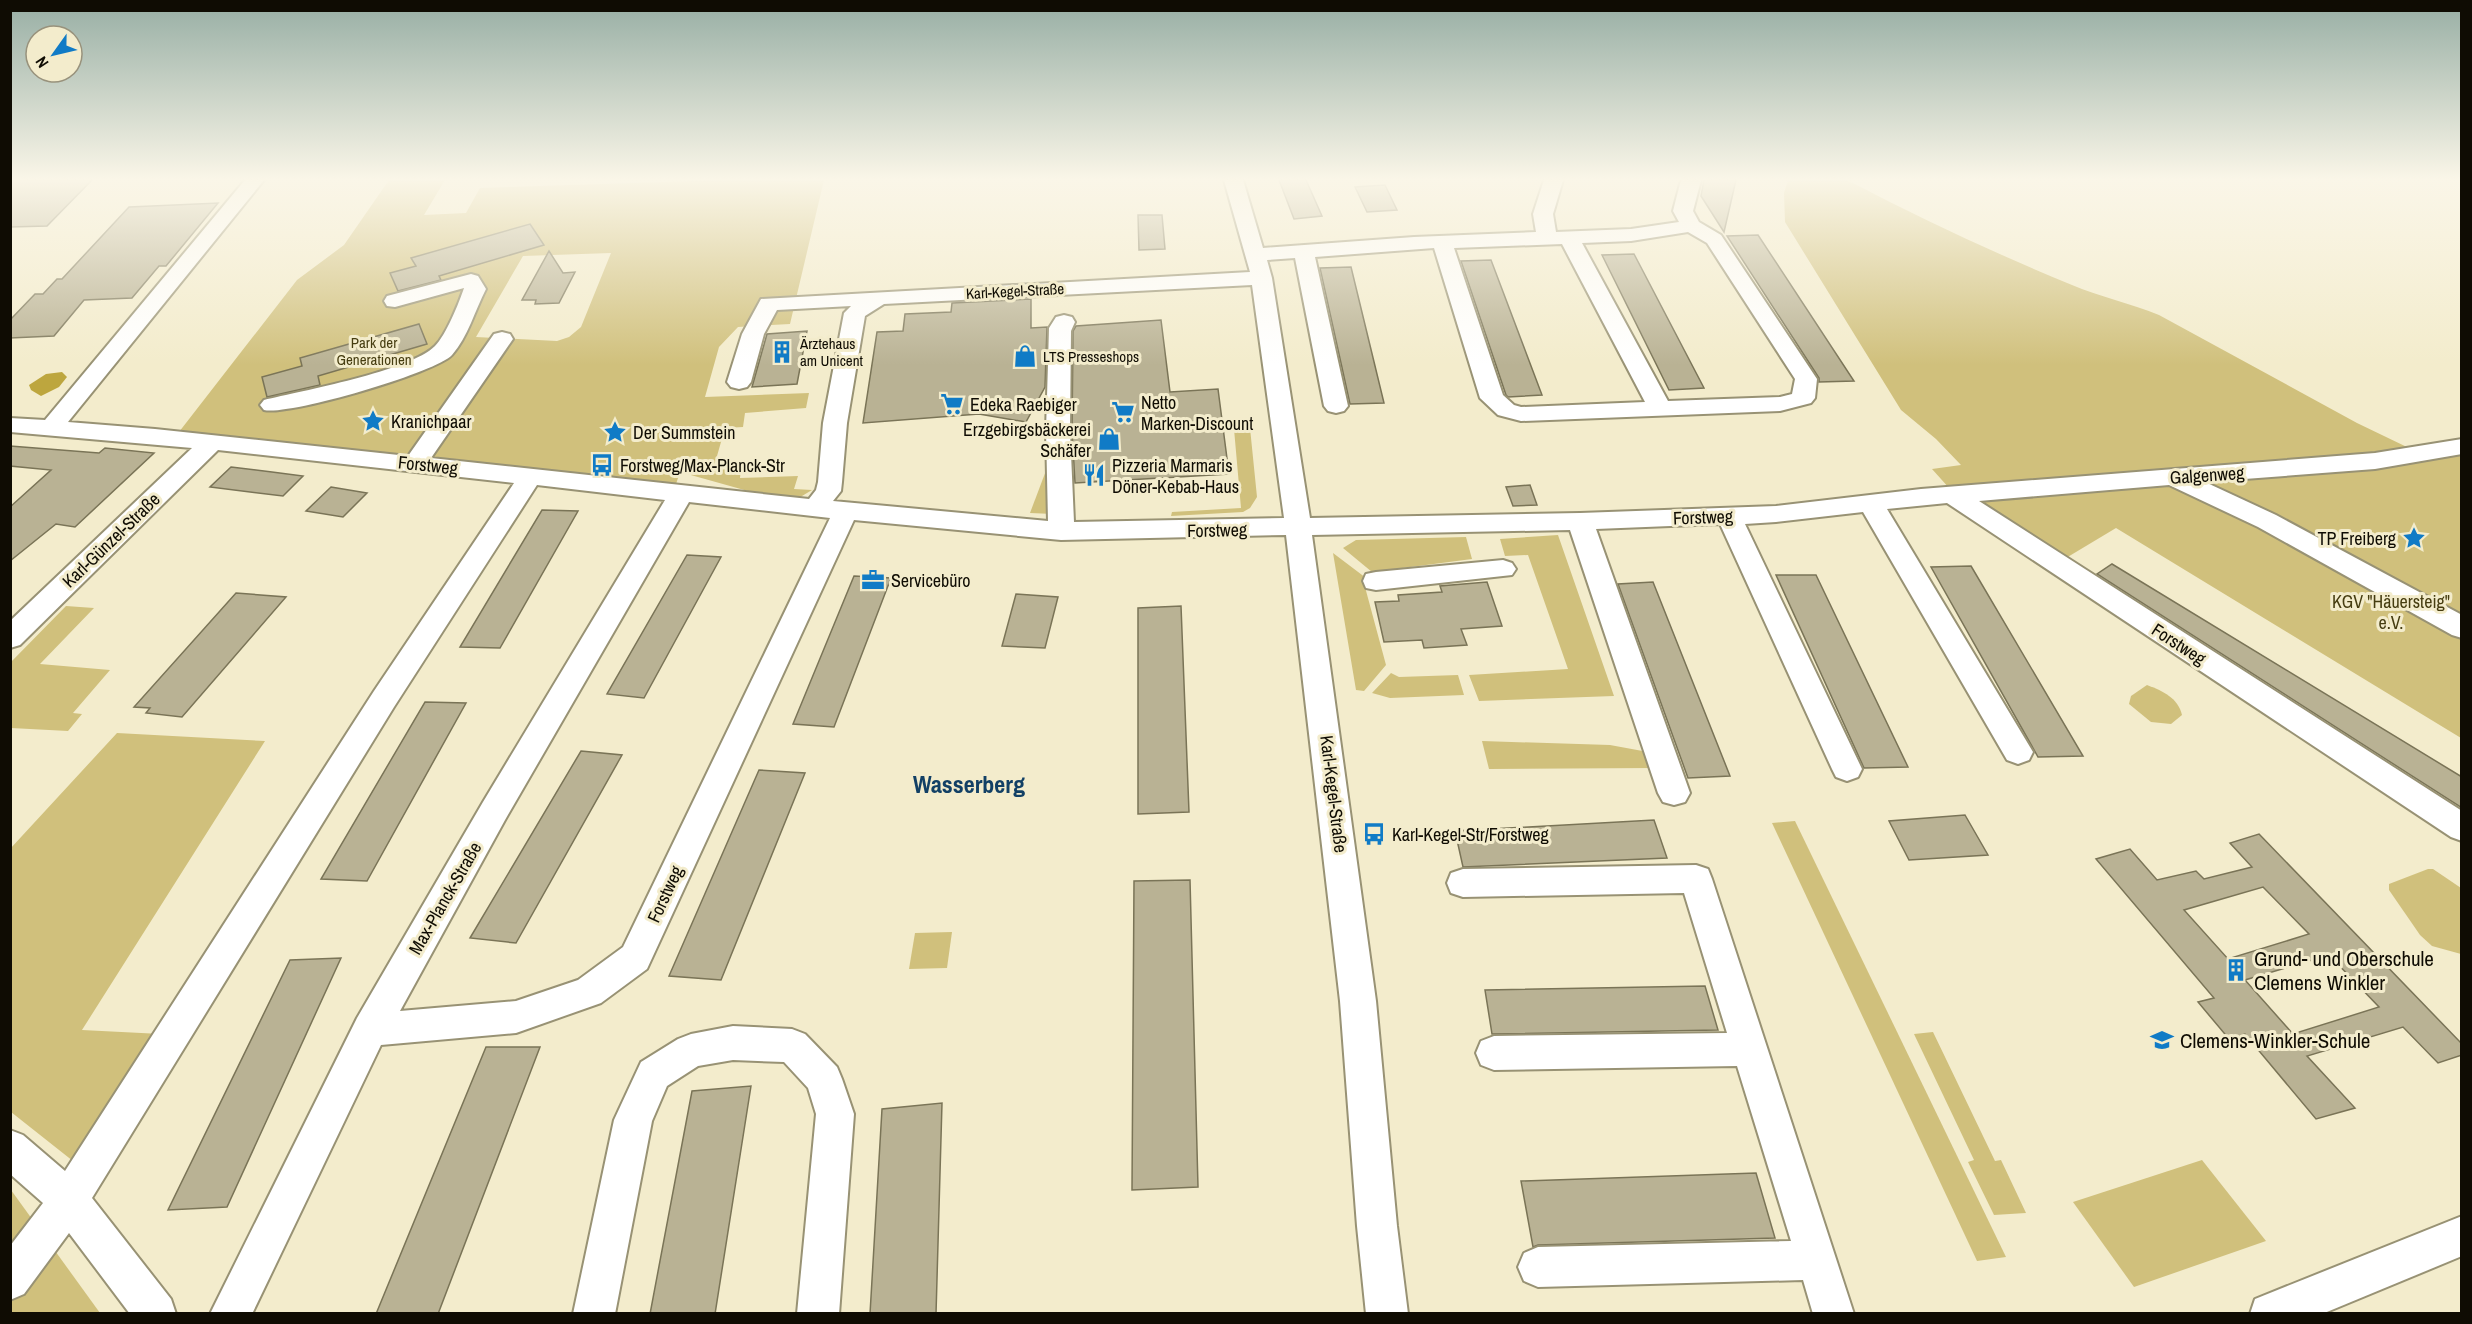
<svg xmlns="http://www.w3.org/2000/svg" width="2472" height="1324" font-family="'Archivo Narrow',sans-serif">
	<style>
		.green { fill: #d0c07c; fill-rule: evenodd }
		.water { fill: #bda63e }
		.building { fill: #b9b294; stroke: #7a7457; stroke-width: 1.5; fill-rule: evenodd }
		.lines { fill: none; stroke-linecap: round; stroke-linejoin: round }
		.minor-casing { stroke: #989274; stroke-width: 4 }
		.minor { fill: #fff; fill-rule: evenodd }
		.labels { text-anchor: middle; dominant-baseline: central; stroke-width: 6; stroke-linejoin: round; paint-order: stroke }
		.far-street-label { font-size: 15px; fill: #0f0c03; stroke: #f3eccc }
		.far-park-label { font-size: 15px; fill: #463d11; stroke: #f3eccc }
		.far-poi-label { font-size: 15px; fill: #0f0c03; stroke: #f3eccc; text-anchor: start }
		.poi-label { font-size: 18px; fill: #0f0c03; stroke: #f3eccc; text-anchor: start }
		.street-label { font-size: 18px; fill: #0f0c03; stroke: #f3eccc }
		.park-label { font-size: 18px; fill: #463d11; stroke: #f3eccc }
		.near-poi-label { font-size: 21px; fill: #0f0c03; stroke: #f3eccc; text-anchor: start }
		.district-label { font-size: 24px; font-weight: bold; fill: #124065; stroke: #f3eccc }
	</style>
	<rect width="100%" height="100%" fill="#f3eccc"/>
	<g class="green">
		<path d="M389,180H445L424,215L466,213L480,188L724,180H824L790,324L738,327L719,347L705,397L809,393L806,408L745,413L743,427L725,428L713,470L741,468L740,478L798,476L794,489L812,490L797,499H777L680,472L676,484L179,432L297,280L344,245ZM611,253L581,327L569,337L557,341L476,337L523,256Z"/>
		<path d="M1788,180H1844L1851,182C1923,220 1997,254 2072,285C2100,297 2130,303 2159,315L2357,423L2411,449L2364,454L2461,451V738L2116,528L2061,561L1950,489L1932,469L1961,465L1936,439L1901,410L1785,222L1784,193Z"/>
		<polygon points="1250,428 1257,497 1250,508 1243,512 1171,516 1172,512 1241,508 1234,429"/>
		<polygon points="1047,468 1051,468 1053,514 1030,513"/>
		<polygon points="1558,535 1614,696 1479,701 1469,675 1568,669 1528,555 1505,556 1500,539"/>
		<polygon points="1466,537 1472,559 1372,572 1343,548 1356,540"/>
		<polygon points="1333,553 1370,581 1365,587 1386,665 1364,691 1356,690"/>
		<polygon points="66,606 94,608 40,664 110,670 73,713 82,714 68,731 11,728 11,662"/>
		<polygon points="1391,673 1399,677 1458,675 1464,695 1390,698 1372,693"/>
		<path d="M2147,685C2163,691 2178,698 2182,715L2171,724L2151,722L2129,704L2131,696Z"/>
		<polygon points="117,733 265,741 82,1030 161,1034 78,1165 11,1112 10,849"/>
		<polygon points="1482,741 1610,745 1648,752 1655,768 1489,769"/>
		<polygon points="1795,821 2006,1257 1977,1261 1772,823"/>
		<polygon points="2428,869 2433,869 2461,888 2461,954 2432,946 2420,935 2389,890 2389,884"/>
		<polygon points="952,932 947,968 909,969 915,933"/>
		<polygon points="1933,1032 1995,1161 2001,1160 2026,1213 1994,1215 1968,1162 1974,1160 1914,1034"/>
		<polygon points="2202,1160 2266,1241 2134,1287 2073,1202"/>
		<polygon points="11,1190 100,1313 11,1313"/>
	</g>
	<polygon class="water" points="62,372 67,377 59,387 41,396 31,390 29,385 46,374"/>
	<g class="building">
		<polygon points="10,180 92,180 47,226 10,227"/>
		<polygon points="1279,180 1306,180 1322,216 1294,219"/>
		<polygon points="1704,180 1736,180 1724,232 1701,196"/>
		<polygon points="1385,185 1397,210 1367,212 1355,187"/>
		<polygon points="218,203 166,266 159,266 132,298 84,300 54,336 10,338 10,320 35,294 43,294 57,279 62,279 129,207"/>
		<polygon points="1138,215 1162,215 1165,249 1139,250"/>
		<polygon points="530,224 544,245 439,276 441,280 398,291 390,273 416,266 411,258"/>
		<polygon points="1758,235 1854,381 1819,382 1819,378 1727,236"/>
		<polygon points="549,251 563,273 575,272 559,303 535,304 536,300 522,300"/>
		<polygon points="1634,254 1704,388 1669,390 1602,255"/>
		<polygon points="1491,260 1542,395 1508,397 1506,395 1461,261"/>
		<polygon points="1351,267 1384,403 1350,404 1320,268"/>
		<polygon points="1031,299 1031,328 1047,327 1045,387 1026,422 979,414 863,423 877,332 903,331 905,314 951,312 952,303"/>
		<polygon points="1161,320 1170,392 1218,389 1229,474 1075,483 1072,431 1073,331 1076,326"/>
		<polygon points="419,324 427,344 318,376 320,385 267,397 262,377 302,366 300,358"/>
		<polygon points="807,331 797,384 752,387 767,334"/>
		<polygon points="10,446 99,453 105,448 154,453 75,527 56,524 10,561 10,507 51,470 10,466"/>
		<polygon points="231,467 272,472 303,476 283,496 210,487"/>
		<polygon points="1530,485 1537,505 1513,506 1506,487"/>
		<polygon points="331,487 367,493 343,517 306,511"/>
		<polygon points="542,510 578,511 500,648 460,647"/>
		<polygon points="687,555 721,557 644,698 607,694"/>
		<polygon points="2112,564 2462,777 2462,808 2097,574"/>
		<polygon points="1971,566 2083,756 2038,757 1931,567"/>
		<polygon points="1776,575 1816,575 1908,767 1864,768"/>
		<polygon points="854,576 891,578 834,727 793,724"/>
		<polygon points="1487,582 1502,626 1461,629 1467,645 1424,648 1422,640 1384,642 1375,602 1399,601 1398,595 1442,592 1440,586"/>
		<polygon points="1653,582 1730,776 1688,778 1618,584"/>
		<polygon points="236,593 286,597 182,717 146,713 150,708 134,707"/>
		<polygon points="1016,594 1058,597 1045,648 1002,646"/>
		<polygon points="1181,606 1189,812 1138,814 1138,608"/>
		<polygon points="425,702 466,703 367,881 321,879"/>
		<polygon points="581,751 622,755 516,943 470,938"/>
		<polygon points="759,770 805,773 721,980 669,976"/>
		<polygon points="1965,815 1988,855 1909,860 1889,821"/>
		<polygon points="1654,820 1667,858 1463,867 1455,831"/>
		<path d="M2259,834L2462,1044V1055L2438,1063L2403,1027L2307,1056L2355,1108L2316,1119L2245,1034L2229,1039L2198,1002L2214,998L2096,859L2130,849L2157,880L2196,871L2204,879L2252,867L2230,843ZM2263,887L2309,934L2228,959L2184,910ZM2329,955L2379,1007L2293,1034L2245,980Z"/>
		<polygon points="1190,880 1198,1187 1132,1190 1134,881"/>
		<polygon points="341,958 227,1207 168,1210 290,960"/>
		<polygon points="1705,986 1718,1030 1492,1034 1485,990"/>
		<polygon points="486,1047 540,1047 438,1314 376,1314"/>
		<polygon points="751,1086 715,1314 650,1314 692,1091"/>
		<polygon points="942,1103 936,1314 870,1314 882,1109"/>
		<polygon points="1756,1173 1775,1238 1538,1245 1533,1247 1521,1181"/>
	</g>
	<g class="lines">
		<g class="minor-casing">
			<g id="minor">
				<path d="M245,180H264L68,422L155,429L408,456L494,334L502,332L510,334L513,339L431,458L809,499L816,490L818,482L823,423L844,313L851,306L777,310L764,334L751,382L747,387L739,389L731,387L727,382L742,334L761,299L1250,272L1224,180H1243L1263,248L1414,237L1536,232L1533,214L1544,180H1563L1553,214L1556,232L1631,229L1679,222L1673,211L1681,180H1701L1693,211L1699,222L1721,235L1817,379L1815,398L1811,403L1780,411L1521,421L1498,415L1480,398L1434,248L1315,257L1348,406L1344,411L1336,413L1328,411L1324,406L1295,258L1267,260L1272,278L1310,518L1580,513L1776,506L1921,489L2375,453L2462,439V454L2375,469L2205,482L2276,515L2462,615V638L2452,635L2258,527L2169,485L1979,501L2462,811V841L2451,837L1947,503L1887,509L2033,752L2029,760L2018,764L2007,760L1863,512L1776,522L1745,524L1862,769L1858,777L1847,781L1836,777L1832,769L1720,524L1596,529L1690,793L1685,802L1674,805L1663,802L1658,793L1570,530L1312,535L1376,1001L1397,1226L1408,1314H1366L1357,1226L1340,1001L1286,535L1061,540L854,520L647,969L601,1003L516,1033L381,1045L252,1314H210L357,1018L483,802L665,500L537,485L394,707L92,1198L171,1299L176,1314H130L69,1233L24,1294L10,1300V1246L43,1203L10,1174V1130L23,1135L65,1171L374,691L514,483L218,450L20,645L10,648V621L192,448L10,432V418L45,420ZM1688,232L1707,243L1795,379L1792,394L1780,397L1668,401L1582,243L1631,241ZM1562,244L1645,402L1521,407L1514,405L1503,395L1454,248ZM1252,285L1284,518L1074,522L1070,431L1071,331L1075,322L1072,317L1064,315L1056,317L1049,328L1046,431L1048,521L833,501L841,491L842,482L847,423L865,316L884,304ZM689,502L830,518L623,947L578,980L516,1001L400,1011L505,820Z"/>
				<path d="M471,274L478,276L486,289C475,310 468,337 452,355C435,373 288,416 264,410L260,405L264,400C301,391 410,371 435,346C446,335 459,303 464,288L395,307L387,306L384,301L387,296Z"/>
				<polygon points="1503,560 1512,563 1516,569 1512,575 1376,590 1366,588 1363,581 1366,574 1376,572"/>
				<polygon points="1696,865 1708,869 1712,879 1854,1314 1813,1314 1803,1280 1538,1287 1524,1281 1518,1267 1524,1253 1538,1247 1791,1241 1737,1066 1494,1070 1481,1065 1476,1053 1481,1041 1494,1036 1727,1033 1684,893 1463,897 1451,893 1447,883 1451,873 1463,869"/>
				<polygon points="733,1026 792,1029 805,1034 837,1067 842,1079 854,1114 839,1314 797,1314 816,1114 808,1088 784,1062 733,1060 698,1066 667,1086 652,1121 615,1314 573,1314 614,1120 641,1062 678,1039 691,1034"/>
				<polygon points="2462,1216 2462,1256 2322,1314 2250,1314 2255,1299"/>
			</g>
		</g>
		<use href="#minor" class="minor"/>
	</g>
	<linearGradient id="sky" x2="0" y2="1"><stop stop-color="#97aea4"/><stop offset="0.49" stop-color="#faf6e8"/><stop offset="1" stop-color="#faf6e8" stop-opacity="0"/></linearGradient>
	<rect width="2472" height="365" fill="url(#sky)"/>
	<defs>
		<g id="building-bare" transform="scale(1.8)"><path d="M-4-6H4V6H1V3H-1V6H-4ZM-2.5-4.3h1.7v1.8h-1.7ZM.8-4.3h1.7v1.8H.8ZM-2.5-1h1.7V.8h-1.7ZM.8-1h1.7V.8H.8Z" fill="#107bc6" stroke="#f3eccc" stroke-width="2.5" paint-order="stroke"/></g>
		<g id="shop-bare" transform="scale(1.8)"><path d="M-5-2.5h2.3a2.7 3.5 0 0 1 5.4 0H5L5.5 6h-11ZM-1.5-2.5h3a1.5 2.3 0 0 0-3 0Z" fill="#107bc6" stroke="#f3eccc" stroke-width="2.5" paint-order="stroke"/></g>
		<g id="supermarket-bare" transform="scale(1.8)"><path d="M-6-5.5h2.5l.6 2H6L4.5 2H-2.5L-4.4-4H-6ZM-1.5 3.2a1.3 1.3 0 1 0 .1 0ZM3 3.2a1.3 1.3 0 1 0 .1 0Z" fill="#107bc6" stroke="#f3eccc" stroke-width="2.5" paint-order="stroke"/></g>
		<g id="sight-bare" transform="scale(1.8)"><path d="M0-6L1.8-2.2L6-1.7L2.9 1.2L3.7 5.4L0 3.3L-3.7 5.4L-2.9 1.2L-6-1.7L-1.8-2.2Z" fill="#107bc6" stroke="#f3eccc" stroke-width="2.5" paint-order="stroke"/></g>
		<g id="bus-bare" transform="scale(1.8)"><path d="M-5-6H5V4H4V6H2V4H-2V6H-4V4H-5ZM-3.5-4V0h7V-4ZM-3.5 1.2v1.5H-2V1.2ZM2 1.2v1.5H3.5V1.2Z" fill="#107bc6" stroke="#f3eccc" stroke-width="2.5" paint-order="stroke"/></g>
		<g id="restaurant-bare" transform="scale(1.8)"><path d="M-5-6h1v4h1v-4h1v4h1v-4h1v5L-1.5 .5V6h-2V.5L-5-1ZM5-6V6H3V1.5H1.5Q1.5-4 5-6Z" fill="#107bc6" stroke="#f3eccc" stroke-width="2.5" paint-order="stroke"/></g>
		<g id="office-bare" transform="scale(1.8)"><path d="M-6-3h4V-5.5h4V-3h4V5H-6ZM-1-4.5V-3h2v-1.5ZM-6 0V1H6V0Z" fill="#107bc6" stroke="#f3eccc" stroke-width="2.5" paint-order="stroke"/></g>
		<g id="school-bare" transform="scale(1.8)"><path d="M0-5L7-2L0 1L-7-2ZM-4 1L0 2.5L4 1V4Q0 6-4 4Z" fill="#107bc6" stroke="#f3eccc" stroke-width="2.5" paint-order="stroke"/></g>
	</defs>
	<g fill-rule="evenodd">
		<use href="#building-bare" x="782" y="352"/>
		<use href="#shop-bare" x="1025" y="356"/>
		<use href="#supermarket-bare" x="952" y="404"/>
		<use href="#supermarket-bare" x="1123" y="412"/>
		<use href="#sight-bare" x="373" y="421"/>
		<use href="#sight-bare" x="615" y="432"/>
		<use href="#shop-bare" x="1109" y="439"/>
		<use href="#bus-bare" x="602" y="465"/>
		<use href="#restaurant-bare" x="1094" y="475"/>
		<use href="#sight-bare" x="2414" y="538"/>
		<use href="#office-bare" x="873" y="580"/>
		<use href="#bus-bare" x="1374" y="834"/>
		<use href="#building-bare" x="2236" y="970"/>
		<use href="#school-bare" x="2162" y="1040"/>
	</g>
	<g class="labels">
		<g class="far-street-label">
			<text transform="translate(1015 291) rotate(-3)">Karl-Kegel-Straße</text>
		</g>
		<g class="far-park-label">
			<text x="374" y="342">Park der<tspan x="374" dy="17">Generationen</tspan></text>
		</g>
		<g class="far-poi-label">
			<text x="800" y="343">Ärztehaus<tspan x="800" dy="17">am Unicent</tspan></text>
			<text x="1043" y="356">LTS Presseshops</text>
		</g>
		<g class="poi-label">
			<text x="1141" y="402">Netto<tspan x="1141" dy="21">Marken-Discount</tspan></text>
			<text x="970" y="404">Edeka Raebiger</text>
			<text x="391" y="421">Kranichpaar</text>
			<text x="1091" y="429" text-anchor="end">Erzgebirgsbäckerei<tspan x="1091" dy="21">Schäfer</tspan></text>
			<text x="633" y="432">Der Summstein</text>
			<text x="620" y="465">Forstweg/Max-Planck-Str</text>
			<text x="1112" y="465">Pizzeria Marmaris<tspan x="1112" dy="21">Döner-Kebab-Haus</tspan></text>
			<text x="2396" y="538" text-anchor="end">TP Freiberg</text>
			<text x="891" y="580">Servicebüro</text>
			<text x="1392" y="834">Karl-Kegel-Str/Forstweg</text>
		</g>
		<g class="street-label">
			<text transform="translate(428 465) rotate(6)">Forstweg</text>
			<text transform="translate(2207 475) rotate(-4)">Galgenweg</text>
			<text transform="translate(1703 517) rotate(-2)">Forstweg</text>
			<text transform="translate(1217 530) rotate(-1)">Forstweg</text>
			<text transform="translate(111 540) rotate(-44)">Karl-Günzel-Straße</text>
			<text transform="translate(2179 644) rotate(33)">Forstweg</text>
			<text transform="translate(1334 794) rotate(83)">Karl-Kegel-Straße</text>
			<text transform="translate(665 894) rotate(-65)">Forstweg</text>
			<text transform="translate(445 898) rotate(-60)">Max-Planck-Straße</text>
		</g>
		<g class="park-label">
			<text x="2391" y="601">KGV "Häuersteig"<tspan x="2391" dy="21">e.V.</tspan></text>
		</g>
		<g class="near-poi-label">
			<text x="2254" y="958">Grund- und Oberschule<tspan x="2254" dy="24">Clemens Winkler</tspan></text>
			<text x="2180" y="1040">Clemens-Winkler-Schule</text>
		</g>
		<g class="district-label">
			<text x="969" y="784">Wasserberg</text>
		</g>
	</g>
	<rect width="2472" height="1324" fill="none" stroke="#0f0c03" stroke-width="24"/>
	<g transform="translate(54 54) rotate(236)"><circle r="28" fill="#f3eccc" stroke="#98927c" stroke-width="1.5"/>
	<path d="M0-4.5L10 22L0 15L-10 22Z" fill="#107bc6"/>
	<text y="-9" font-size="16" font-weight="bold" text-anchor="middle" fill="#0f0c03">N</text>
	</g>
</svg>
